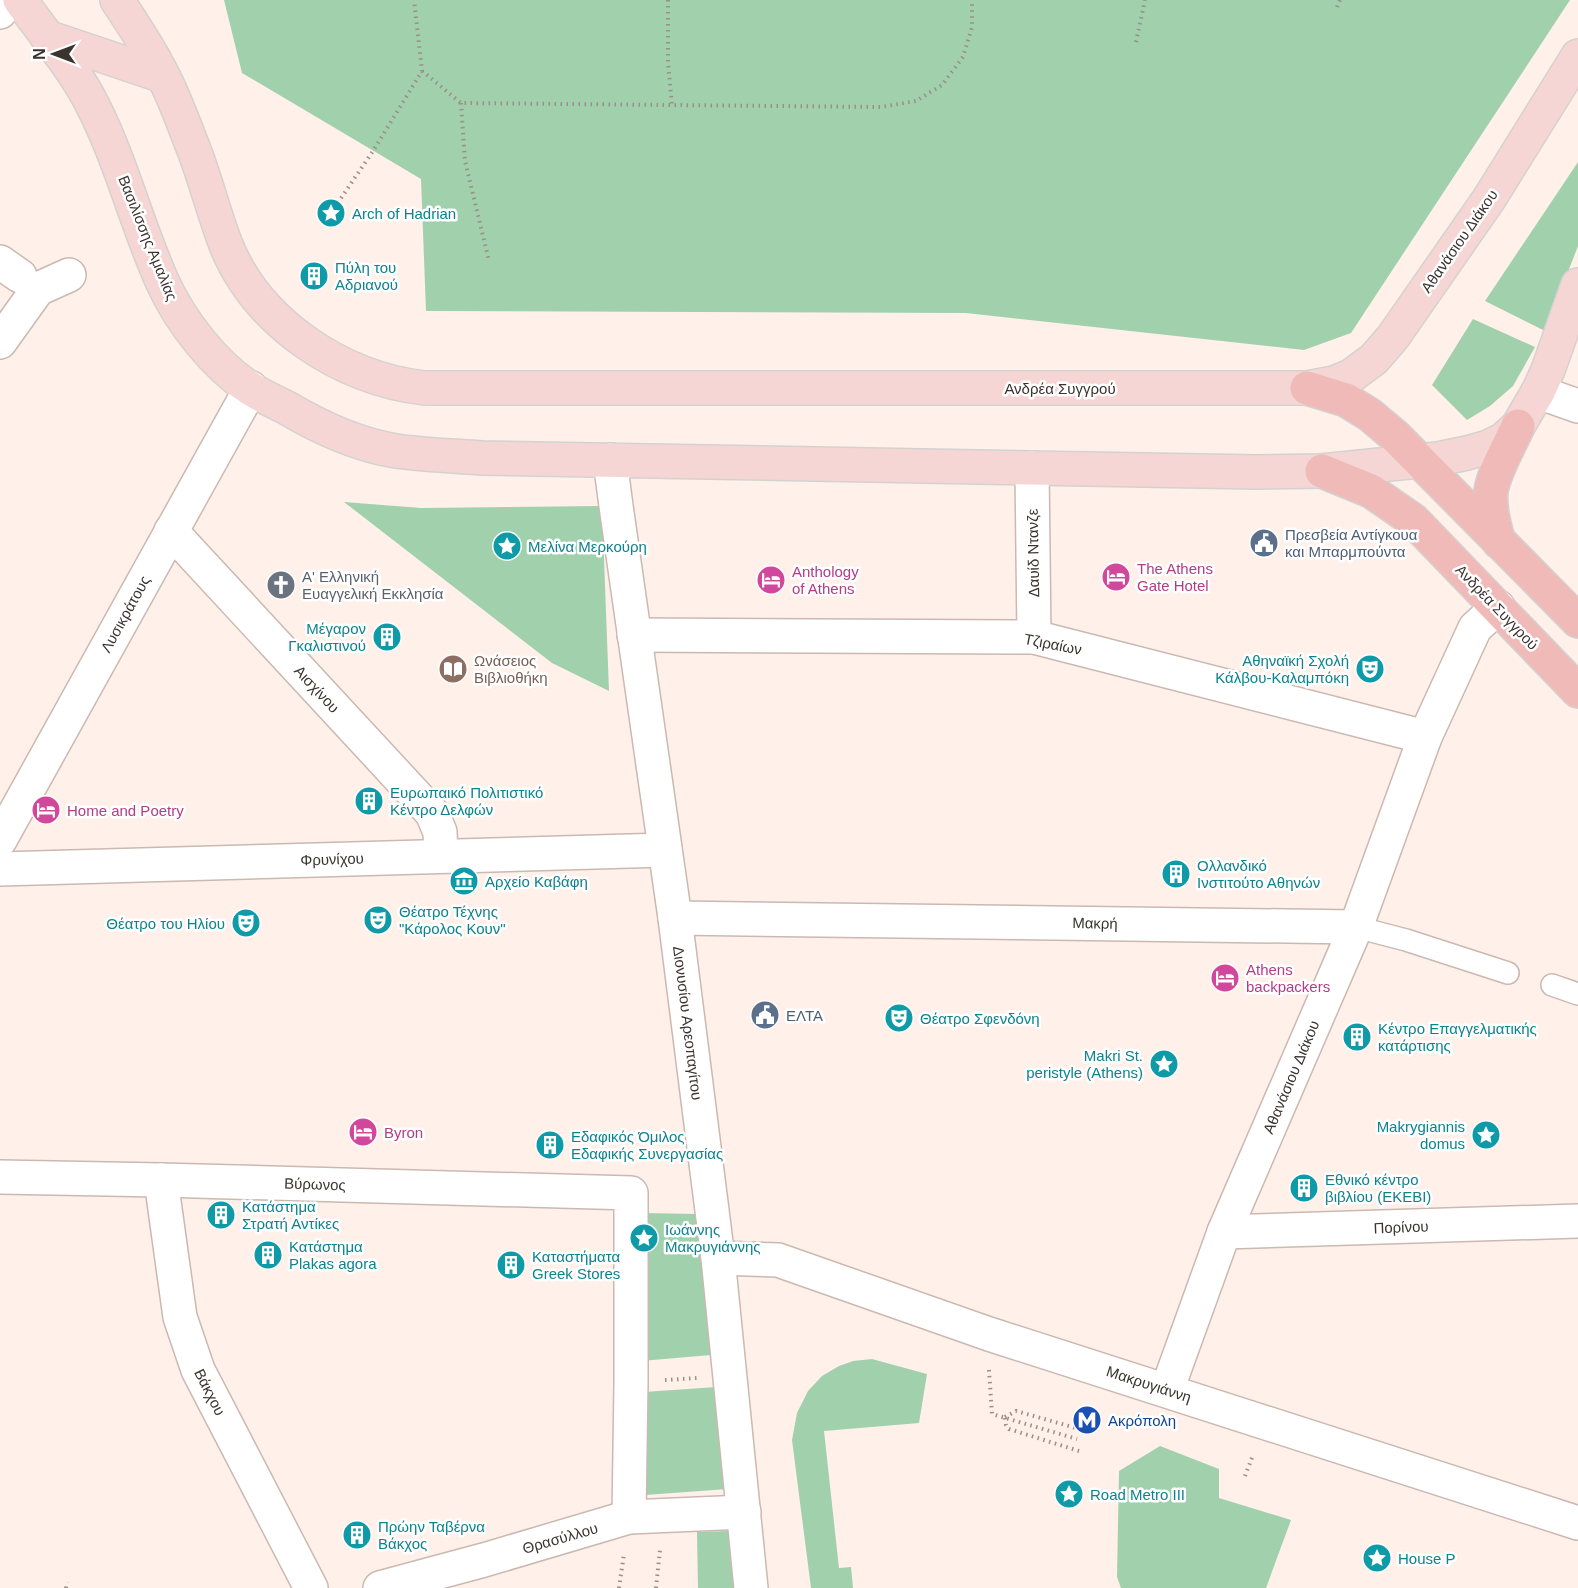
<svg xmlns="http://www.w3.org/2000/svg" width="1578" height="1588" font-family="Arial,sans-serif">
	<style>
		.green { fill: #a1d0ad }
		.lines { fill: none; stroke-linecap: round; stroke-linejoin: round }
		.lane-casing { stroke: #cab9b1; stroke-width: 24 }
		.street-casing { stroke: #cab9b1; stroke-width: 36 }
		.primary-casing { stroke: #d4d2d1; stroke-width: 36 }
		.highway-casing { stroke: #d4d2d1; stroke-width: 36 }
		.path { stroke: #9a8f8a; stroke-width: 4; stroke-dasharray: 1.5 4.5; stroke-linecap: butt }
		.lane { stroke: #fff; stroke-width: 21 }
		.street { stroke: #fff; stroke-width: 33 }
		.primary { stroke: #f5d6d4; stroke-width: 33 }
		.highway { stroke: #efbab7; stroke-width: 33 }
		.labels { text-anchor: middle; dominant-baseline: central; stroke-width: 5; stroke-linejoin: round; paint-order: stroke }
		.culture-label { font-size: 15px; fill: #0d838f; stroke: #fff; text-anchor: start }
		.street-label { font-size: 15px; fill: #3a3330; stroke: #fff }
		.service-label { font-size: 15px; fill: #4e5e75; stroke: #fff; text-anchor: start }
		.hotel-label { font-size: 15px; fill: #b23c85; stroke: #fff; text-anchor: start }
		.worship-label { font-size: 15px; fill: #5b616d; stroke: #fff; text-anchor: start }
		.education-label { font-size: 15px; fill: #785e54; stroke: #fff; text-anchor: start }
		.transit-label { font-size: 15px; fill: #164399; stroke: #fff; text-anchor: start }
	</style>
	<rect width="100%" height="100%" fill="#fff0e9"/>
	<g class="green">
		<polygon points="224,0 1570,0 1351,333 1304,350 966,313 426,311 421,179 242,73"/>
		<polygon points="1578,162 1578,246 1545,331 1485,301"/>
		<polygon points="1473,319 1535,347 1513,386 1490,406 1467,420 1432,385"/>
		<polygon points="344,502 421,508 602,506 609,691 552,663"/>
		<polygon points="642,1213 698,1214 711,1355 641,1361"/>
		<polygon points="872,1359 927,1374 919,1423 824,1431 839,1568 851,1567 853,1588 811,1588 792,1440 797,1413 808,1391 822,1376 839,1366 853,1361"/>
		<polygon points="716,1387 728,1489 645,1495 644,1392"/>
		<polygon points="1160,1446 1219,1469 1219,1498 1291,1520 1266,1588 1121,1588 1117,1577 1119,1471"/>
		<polygon points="729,1531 734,1588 698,1588 697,1532"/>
	</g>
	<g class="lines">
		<g class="lane-casing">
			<g id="lane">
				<polyline points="1356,927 1406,940 1508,973"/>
				<polyline points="1552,985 1578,994"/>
			</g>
		</g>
		<g class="street-casing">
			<g id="street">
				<polyline points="0,12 10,0"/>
				<polyline points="0,262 20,276"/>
				<polyline points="0,342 38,289 69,275"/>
				<polyline points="1538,392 1578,406"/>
				<polyline points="610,460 616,506 675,918 718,1258 751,1588"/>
				<polyline points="1032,468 1034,637"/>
				<polyline points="171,531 432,813 440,832 441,856"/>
				<polyline points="634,635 1034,637 1425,737"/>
				<polyline points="0,840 251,388"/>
				<polyline points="0,869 665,850"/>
				<polyline points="675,918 1356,927"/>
				<polyline points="0,1177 161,1180 631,1193 631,1383 629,1517"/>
				<polyline points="161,1180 180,1317 198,1370 311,1588"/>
				<polyline points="1224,1232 1578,1221"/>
				<polyline points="718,1258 778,1260 989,1334 1578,1523"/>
				<polyline points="1167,1390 1224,1232 1356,927 1425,737 1475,628 1498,607"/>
				<polyline points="380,1588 484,1560 629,1517 744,1512"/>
			</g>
		</g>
		<g class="primary-casing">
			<g id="primary">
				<path d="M20,0C45,35 75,69 94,108C122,164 137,225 162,281C180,321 214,365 251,389C262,396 275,402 287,408C319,427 359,445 396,451C425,455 454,456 482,458L1257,472L1322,471L1438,459L1467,453L1488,447L1504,439L1518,426L1538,392L1548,370L1578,285"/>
				<path d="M117,0C133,24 149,48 162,74C175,98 184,125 194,150C206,181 214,214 226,245C258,324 341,378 424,388H1307L1334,383L1351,376L1374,359L1393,337L1489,199L1578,56"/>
				<polyline points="47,37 163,76"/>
			</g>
		</g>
		<g class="highway-casing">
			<g id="highway">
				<polyline points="1307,388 1346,400 1370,415 1395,436 1578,621"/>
				<polyline points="1322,471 1371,491 1413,520 1578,691"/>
				<path d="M1499,542C1494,526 1489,508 1491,491C1494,471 1510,445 1518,426"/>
			</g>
		</g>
		<g class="path">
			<polyline points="668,0 668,62 672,105"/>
			<polyline points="1337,7 1340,0"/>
			<polyline points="1136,42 1145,0"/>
			<polyline points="422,71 461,103 881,107 916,101 942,85 963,57 972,27 972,0"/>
			<polyline points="461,103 465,161 489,261"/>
			<polyline points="331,213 373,151 422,71 414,0"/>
			<polyline points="989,1370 992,1414 1077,1439"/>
			<polyline points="665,1380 697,1378"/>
			<polyline points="1005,1417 1016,1411 1076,1428"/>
			<polyline points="1005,1418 1006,1425 1009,1429 1079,1451"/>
			<polyline points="1245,1476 1253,1455"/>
			<polyline points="66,1588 67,1582"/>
			<polyline points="619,1588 624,1554"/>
			<polyline points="656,1588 660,1550"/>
		</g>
		<use href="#lane" class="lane"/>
		<use href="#street" class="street"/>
		<use href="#primary" class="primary"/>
		<use href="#highway" class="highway"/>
	</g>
	<defs>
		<g id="sight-disc" transform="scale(1.5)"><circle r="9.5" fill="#0f9aa8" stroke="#fff"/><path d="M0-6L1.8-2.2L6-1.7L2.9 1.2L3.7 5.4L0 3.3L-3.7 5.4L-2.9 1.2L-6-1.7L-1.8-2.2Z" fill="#fff"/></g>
		<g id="building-disc" transform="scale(1.5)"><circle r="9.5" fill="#0f9aa8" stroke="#fff"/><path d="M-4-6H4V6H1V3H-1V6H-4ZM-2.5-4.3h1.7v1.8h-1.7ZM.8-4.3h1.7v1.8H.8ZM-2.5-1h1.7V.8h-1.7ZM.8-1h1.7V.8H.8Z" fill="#fff"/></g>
		<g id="civic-disc" transform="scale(1.5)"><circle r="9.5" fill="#5c6f8a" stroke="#fff"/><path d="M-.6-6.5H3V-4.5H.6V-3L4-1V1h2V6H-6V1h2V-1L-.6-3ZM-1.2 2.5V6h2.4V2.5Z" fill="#fff"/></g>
		<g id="hotel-disc" transform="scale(1.5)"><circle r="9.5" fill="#d1479c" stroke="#fff"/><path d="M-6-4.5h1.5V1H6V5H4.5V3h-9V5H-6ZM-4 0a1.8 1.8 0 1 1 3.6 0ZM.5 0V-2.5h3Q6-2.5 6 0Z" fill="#fff"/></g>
		<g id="church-disc" transform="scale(1.5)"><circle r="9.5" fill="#6b7280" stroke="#fff"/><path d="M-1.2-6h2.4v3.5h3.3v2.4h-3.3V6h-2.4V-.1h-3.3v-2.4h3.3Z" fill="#fff"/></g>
		<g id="library-disc" transform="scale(1.5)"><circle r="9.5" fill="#8d6e63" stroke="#fff"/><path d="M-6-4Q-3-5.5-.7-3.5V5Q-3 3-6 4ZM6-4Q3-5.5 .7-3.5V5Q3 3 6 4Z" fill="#fff"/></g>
		<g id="theatre-disc" transform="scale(1.5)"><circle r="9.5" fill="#0f9aa8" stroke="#fff"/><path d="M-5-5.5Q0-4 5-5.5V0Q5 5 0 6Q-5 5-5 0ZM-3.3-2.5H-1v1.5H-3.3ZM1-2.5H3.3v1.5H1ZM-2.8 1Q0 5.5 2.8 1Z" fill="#fff"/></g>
		<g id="museum-disc" transform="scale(1.5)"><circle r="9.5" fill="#0f9aa8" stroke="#fff"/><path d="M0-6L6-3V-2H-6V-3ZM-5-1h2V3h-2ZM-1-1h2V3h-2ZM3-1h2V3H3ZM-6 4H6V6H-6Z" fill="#fff"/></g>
		<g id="metro-disc" transform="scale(1.5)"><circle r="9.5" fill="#1a4fb4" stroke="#fff"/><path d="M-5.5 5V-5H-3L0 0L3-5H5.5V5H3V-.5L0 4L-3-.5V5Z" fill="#fff"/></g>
	</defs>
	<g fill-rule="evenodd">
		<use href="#sight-disc" x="331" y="213"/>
		<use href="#building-disc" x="314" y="276"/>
		<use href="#civic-disc" x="1264" y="543"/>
		<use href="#sight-disc" x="507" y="546"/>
		<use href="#hotel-disc" x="1116" y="577"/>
		<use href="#hotel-disc" x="771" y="580"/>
		<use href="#church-disc" x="281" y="585"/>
		<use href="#building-disc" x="387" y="637"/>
		<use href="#library-disc" x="453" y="669"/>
		<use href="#theatre-disc" x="1370" y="669"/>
		<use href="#building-disc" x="369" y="801"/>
		<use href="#hotel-disc" x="46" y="810"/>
		<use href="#building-disc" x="1176" y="874"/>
		<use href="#museum-disc" x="464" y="881"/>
		<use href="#theatre-disc" x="378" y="920"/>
		<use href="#theatre-disc" x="246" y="923"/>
		<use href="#hotel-disc" x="1225" y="978"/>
		<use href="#civic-disc" x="765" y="1015"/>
		<use href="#theatre-disc" x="899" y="1018"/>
		<use href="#building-disc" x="1357" y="1037"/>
		<use href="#sight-disc" x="1164" y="1064"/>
		<use href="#hotel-disc" x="363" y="1132"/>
		<use href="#sight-disc" x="1486" y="1135"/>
		<use href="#building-disc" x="550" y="1145"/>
		<use href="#building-disc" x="1304" y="1188"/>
		<use href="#building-disc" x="221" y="1215"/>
		<use href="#sight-disc" x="644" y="1238"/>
		<use href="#building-disc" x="268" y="1255"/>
		<use href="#building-disc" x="511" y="1265"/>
		<use href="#metro-disc" x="1087" y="1420"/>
		<use href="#sight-disc" x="1069" y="1494"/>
		<use href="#building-disc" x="357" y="1535"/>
		<use href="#sight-disc" x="1377" y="1558"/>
	</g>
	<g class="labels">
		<g class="culture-label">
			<text x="352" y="213">Arch of Hadrian</text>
			<text x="335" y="267">Πύλη του<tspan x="335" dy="17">Αδριανού</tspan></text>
			<text x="528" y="546">Μελίνα Μερκούρη</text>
			<text x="366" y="628" text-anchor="end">Μέγαρον<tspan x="366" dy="17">Γκαλιστινού</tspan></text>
			<text x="1349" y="660" text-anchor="end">Αθηναϊκή Σχολή<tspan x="1349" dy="17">Κάλβου-Καλαμπόκη</tspan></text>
			<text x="390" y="792">Ευρωπαικό Πολιτιστικό<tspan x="390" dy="17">Κέντρο Δελφών</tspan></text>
			<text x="1197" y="865">Ολλανδικό<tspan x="1197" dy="17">Ινστιτούτο Αθηνών</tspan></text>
			<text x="485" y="881">Αρχείο Καβάφη</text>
			<text x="399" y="911">Θέατρο Τέχνης<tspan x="399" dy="17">"Κάρολος Κουν"</tspan></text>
			<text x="225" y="923" text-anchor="end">Θέατρο του Ηλίου</text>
			<text x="920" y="1018">Θέατρο Σφενδόνη</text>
			<text x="1378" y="1028">Κέντρο Επαγγελματικής<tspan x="1378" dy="17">κατάρτισης</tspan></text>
			<text x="1143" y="1055" text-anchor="end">Makri St.<tspan x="1143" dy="17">peristyle (Athens)</tspan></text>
			<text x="1465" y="1126" text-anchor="end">Makrygiannis<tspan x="1465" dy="17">domus</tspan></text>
			<text x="571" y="1136">Εδαφικός Όμιλος<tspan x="571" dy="17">Εδαφικής Συνεργασίας</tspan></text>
			<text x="1325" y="1179">Εθνικό κέντρο<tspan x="1325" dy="17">βιβλίου (ΕΚΕΒΙ)</tspan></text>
			<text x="242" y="1206">Κατάστημα<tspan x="242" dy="17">Στρατή Αντίκες</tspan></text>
			<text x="665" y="1229">Ιωάννης<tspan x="665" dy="17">Μακρυγιάννης</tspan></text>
			<text x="289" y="1246">Κατάστημα<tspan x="289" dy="17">Plakas agora</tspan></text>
			<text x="532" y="1256">Καταστήματα<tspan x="532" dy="17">Greek Stores</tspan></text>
			<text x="1090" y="1494">Road Metro III</text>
			<text x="378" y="1526">Πρώην Ταβέρνα<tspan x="378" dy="17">Βάκχος</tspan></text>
			<text x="1398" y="1558">House P</text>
		</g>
		<g class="street-label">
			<text transform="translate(148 238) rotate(68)">Βασιλίσσης Αμαλίας</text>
			<text transform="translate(1459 241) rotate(-55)">Αθανάσιου Διάκου</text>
			<text x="1060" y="388">Ανδρέα Συγγρού</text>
			<text transform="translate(1033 553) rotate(-91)">Δαυίδ Ντανζε</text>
			<text transform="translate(1497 607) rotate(46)">Ανδρέα Συγγρού</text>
			<text transform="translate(125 614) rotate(-61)">Λυσικράτους</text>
			<text transform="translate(1053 644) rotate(11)">Τζιραίων</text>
			<text transform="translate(317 689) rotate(47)">Αισχίνου</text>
			<text transform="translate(332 859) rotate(-2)">Φρυνίχου</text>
			<text transform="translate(1095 923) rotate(1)">Μακρή</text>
			<text transform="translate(688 1023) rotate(83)">Διονυσίου Αρεοπαγίτου</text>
			<text transform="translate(1291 1077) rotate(-67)">Αθανάσιου Διάκου</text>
			<text transform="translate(315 1184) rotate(2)">Βύρωνος</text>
			<text transform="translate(1401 1227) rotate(-2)">Πορίνου</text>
			<text transform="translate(1149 1384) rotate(18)">Μακρυγιάννη</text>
			<text transform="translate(210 1392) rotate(63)">Βάκχου</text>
			<text transform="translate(560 1538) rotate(-16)">Θρασύλλου</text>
		</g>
		<g class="service-label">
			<text x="1285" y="534">Πρεσβεία Αντίγκουα<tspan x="1285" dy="17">και Μπαρμπούντα</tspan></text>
			<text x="786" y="1015">ΕΛΤΑ</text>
		</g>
		<g class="hotel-label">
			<text x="1137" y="568">The Athens<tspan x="1137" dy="17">Gate Hotel</tspan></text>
			<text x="792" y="571">Anthology<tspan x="792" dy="17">of Athens</tspan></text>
			<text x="67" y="810">Home and Poetry</text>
			<text x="1246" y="969">Athens<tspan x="1246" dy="17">backpackers</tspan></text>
			<text x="384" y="1132">Byron</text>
		</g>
		<g class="worship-label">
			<text x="302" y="576">Α' Ελληνική<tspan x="302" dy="17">Ευαγγελική Εκκλησία</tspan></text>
		</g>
		<g class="education-label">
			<text x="474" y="660">Ωνάσειος<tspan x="474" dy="17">Βιβλιοθήκη</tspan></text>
		</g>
		<g class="transit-label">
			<text x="1108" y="1420">Ακρόπολη</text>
		</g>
	</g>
	<g transform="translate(54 54) rotate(270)" stroke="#ffffff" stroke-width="4.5" paint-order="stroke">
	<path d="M0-4.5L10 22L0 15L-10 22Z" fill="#3a3330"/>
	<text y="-9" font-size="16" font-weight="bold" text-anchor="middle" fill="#3a3330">N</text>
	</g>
</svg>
